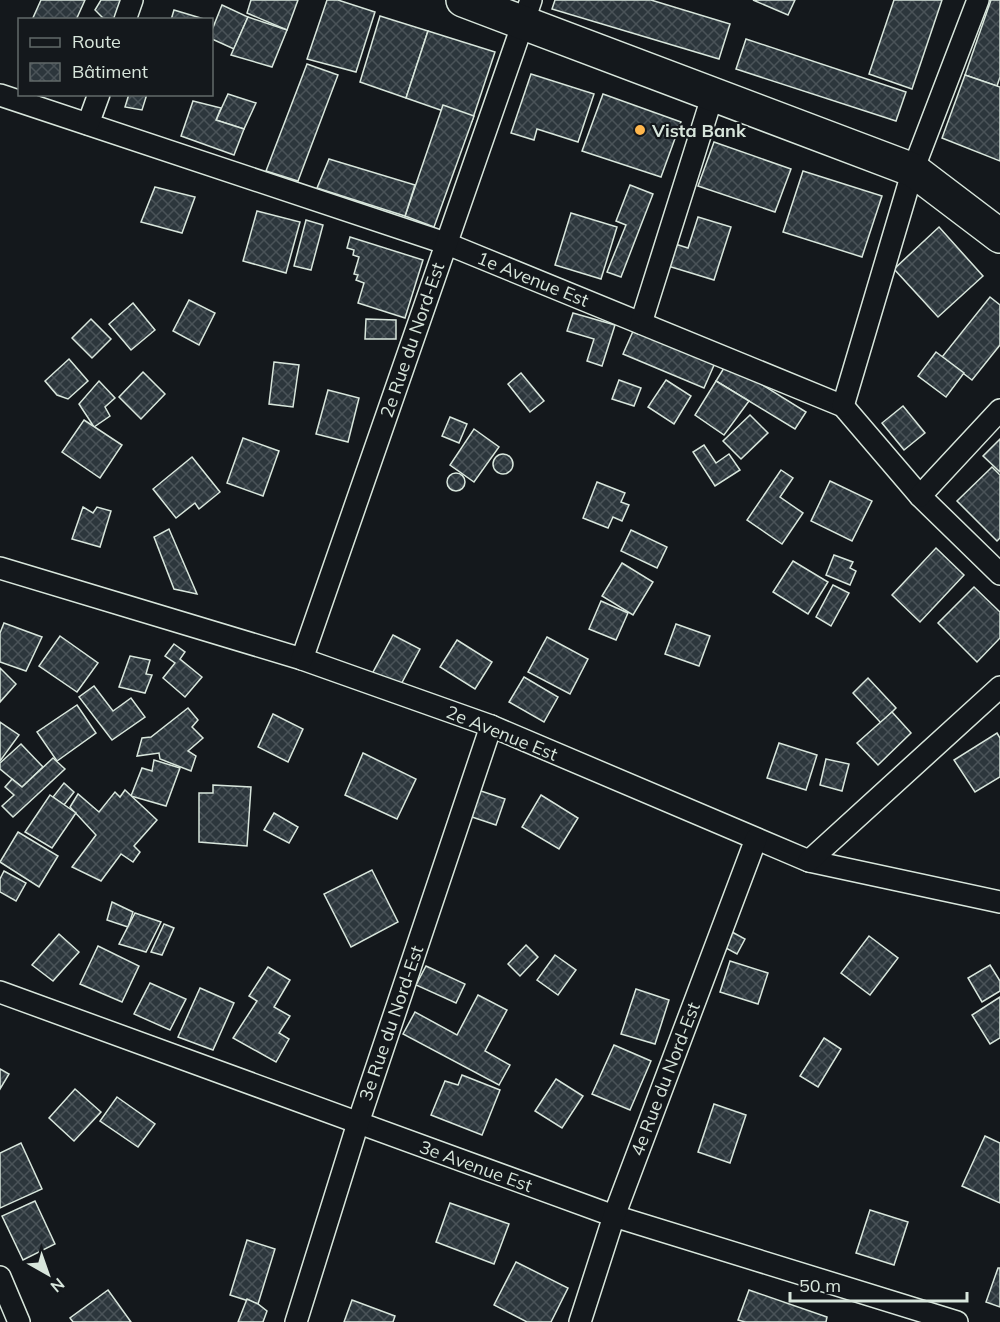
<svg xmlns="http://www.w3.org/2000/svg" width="1000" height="1322" font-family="Mulish,sans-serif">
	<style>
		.building { fill: url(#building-cross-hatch); stroke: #d8e6dc; stroke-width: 1.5 }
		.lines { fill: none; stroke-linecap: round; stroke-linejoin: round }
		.street-casing { stroke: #d8e6dc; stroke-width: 24 }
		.highway-casing { stroke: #d8e6dc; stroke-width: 36 }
		.street { stroke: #14181c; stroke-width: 21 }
		.highway { stroke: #14181c; stroke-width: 33 }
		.poi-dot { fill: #ffb74d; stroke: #14181c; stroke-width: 2 }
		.labels { text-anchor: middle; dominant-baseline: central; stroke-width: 4.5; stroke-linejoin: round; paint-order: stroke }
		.poi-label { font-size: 18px; font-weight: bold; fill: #d8e6dc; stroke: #14181c; text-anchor: start }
		.street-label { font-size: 18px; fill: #d8e6dc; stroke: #14181c }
	</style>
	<defs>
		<pattern id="building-cross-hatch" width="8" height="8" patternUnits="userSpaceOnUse" patternTransform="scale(1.5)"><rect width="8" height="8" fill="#2c363c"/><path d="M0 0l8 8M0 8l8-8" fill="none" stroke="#4a5358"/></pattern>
	</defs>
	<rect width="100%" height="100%" fill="#14181c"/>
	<g class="building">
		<polygon points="41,0 85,0 76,20 32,20"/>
		<polygon points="101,0 123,0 121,19 103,18 95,10"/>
		<polygon points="251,0 298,0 287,30 247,13"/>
		<polygon points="327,0 338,0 375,12 356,72 307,59"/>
		<polygon points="555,0 651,0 730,24 719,59 552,9"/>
		<polygon points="753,0 795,0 788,15"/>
		<polygon points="894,0 942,0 912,89 869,74"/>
		<polygon points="991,0 1000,0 1000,77 997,86 965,75"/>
		<polygon points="222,5 248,17 234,49 212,39 212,30"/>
		<polygon points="174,10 204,19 171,20"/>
		<polygon points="380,16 428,31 406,98 360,82"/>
		<polygon points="248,17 287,30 272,67 231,55"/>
		<polygon points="428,31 495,52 472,121 406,98"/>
		<polygon points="746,39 906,92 896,121 736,69"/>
		<polygon points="307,64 338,75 298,181 266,171"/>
		<polygon points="531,74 594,94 578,142 537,129 534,140 511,133"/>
		<polygon points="965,75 1000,87 1000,161 942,138"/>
		<polygon points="129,94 147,94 142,110 125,107"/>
		<polygon points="228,94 256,103 244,129 216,120"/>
		<polygon points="603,94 681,122 661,177 582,151"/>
		<polygon points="193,101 221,108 216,120 244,129 234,155 181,136"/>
		<polygon points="443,105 474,116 434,227 405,216"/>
		<polygon points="714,142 791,169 775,212 698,186"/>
		<polygon points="329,159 415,185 405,216 317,188"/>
		<polygon points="803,171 882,196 862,257 783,232"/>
		<polygon points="630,185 653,194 621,277 607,272 626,225 616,221"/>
		<polygon points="155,187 195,197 182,233 141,222"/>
		<polygon points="257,211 300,222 286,273 243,261"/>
		<polygon points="571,213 617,227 601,279 555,265"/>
		<polygon points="698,217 731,227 714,280 668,266 675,244 688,248"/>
		<polygon points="306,220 323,225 311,270 294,266"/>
		<polygon points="939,227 983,276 938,317 894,269"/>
		<polygon points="350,237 423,260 405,318 358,303 364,283 356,280 358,275 354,274 359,257 353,255 354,250 347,248"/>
		<polygon points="990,297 1000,305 1000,345 972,380 942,357"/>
		<polygon points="189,300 215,313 199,345 173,331"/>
		<polygon points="133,303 155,330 131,350 109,324"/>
		<polygon points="573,313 615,325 602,366 587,361 594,339 567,331"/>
		<polygon points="91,319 111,339 92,358 72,338"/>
		<polygon points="366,319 396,320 396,339 365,339"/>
		<polygon points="634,329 715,363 704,388 623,354"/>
		<polygon points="936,352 964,373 946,397 918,376"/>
		<polygon points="69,359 88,381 68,399 57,395 45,381"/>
		<polygon points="274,362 299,365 293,407 269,404"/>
		<polygon points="727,363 806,412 795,429 716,381"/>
		<polygon points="143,372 165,394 141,419 119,397"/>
		<polygon points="521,373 544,401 530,412 508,384"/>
		<polygon points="619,380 641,388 634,406 612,399"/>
		<polygon points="666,380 691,396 674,424 648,407"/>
		<polygon points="99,381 115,398 105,407 110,416 94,427 79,404"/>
		<polygon points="716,381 749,401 724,435 695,415"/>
		<polygon points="328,390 359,398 348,442 316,434"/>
		<polygon points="903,406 925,433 904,450 882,423"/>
		<polygon points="750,415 768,433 741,459 723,441"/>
		<polygon points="450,417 467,424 459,443 442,436"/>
		<polygon points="84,420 122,445 100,478 62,452"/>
		<polygon points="474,429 499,447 474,482 450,465"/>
		<polygon points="243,438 279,451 263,496 227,483"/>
		<polygon points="1000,439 1000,472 983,456"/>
		<polygon points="704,445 716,463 729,454 740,470 715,486 693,452"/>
		<circle cx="503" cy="464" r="10"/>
		<polygon points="192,457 220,492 199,509 195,503 176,518 153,489"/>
		<polygon points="992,467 1000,475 1000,538 997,541 957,501"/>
		<polygon points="781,470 793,478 780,497 803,513 782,544 747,520"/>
		<circle cx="456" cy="482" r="9"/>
		<polygon points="830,481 872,501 852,541 811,521"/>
		<polygon points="597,482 625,493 621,502 629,505 622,521 613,517 608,528 583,518"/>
		<polygon points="83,507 93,513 97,507 111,511 100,547 72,539"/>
		<polygon points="169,529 197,594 174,589 154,537"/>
		<polygon points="631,530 667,547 657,568 621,551"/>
		<polygon points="936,548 964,575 920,622 892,595"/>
		<polygon points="834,555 853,562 850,568 856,571 850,585 826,575"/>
		<polygon points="793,561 828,582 808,614 773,592"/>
		<polygon points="622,563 653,582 633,615 602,596"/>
		<polygon points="833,585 849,593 831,626 816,617"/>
		<polygon points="974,587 1000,612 1000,638 977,662 938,623"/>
		<polygon points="601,601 628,613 616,640 589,629"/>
		<polygon points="4,623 42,637 26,671 0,662 0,633"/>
		<polygon points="676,624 710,636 699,666 665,654"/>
		<polygon points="393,635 420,649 399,688 372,674"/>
		<polygon points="60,636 98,663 77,692 39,666"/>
		<polygon points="547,637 588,659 570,694 528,672"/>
		<polygon points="457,640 492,662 475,689 440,667"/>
		<polygon points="174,644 185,652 180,659 202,677 185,697 163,678 175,663 165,656"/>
		<polygon points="130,656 150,660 146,674 152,675 145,693 119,687"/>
		<polygon points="0,668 16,684 0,702"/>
		<polygon points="524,677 558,697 544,722 509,702"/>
		<polygon points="868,678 896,708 881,723 853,693"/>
		<polygon points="94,686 113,711 131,698 145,717 112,740 79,697"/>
		<polygon points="77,705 96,733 57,761 37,732"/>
		<polygon points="188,708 198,720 192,727 203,738 188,751 196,756 191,771 160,759 159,753 137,756 142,738 151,737"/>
		<polygon points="892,712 911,733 878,765 857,743"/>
		<polygon points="273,714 303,729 288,762 258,747"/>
		<polygon points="0,722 19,735 0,761"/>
		<polygon points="997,733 1000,738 1000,777 975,792 954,760"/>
		<polygon points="779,743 817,755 806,790 767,778"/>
		<polygon points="21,744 43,767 22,787 0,769 0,763"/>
		<polygon points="363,753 416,779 397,819 345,795"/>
		<polygon points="53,758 65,769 13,817 2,806 14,795 5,787 12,779 22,787"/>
		<polygon points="826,759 849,764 842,791 820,785"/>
		<polygon points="154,760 180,768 166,806 131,796 142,768 152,771"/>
		<polygon points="64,783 74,792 64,805 53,797"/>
		<polygon points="213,785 251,787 247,846 199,842 199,793 213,793"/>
		<polygon points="125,790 157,820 134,846 140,852 133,862 121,854 101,881 72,867 96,835 70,807 78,794 99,812 115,792 120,797"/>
		<polygon points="478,790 505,799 496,825 469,816"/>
		<polygon points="50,795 76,813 52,848 25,832"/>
		<polygon points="541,795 578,818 559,849 522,827"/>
		<polygon points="274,813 298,827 289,843 264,830"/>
		<polygon points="18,832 58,856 39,887 0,862"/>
		<polygon points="372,870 398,922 351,947 324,894"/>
		<polygon points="4,871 26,883 16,901 0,892 0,879"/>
		<polygon points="112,902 133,912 128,927 107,920"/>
		<polygon points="135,913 161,922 146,952 119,944"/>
		<polygon points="164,924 174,928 162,955 151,952"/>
		<polygon points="732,932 745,939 737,954 724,947"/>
		<polygon points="59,934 79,952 53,981 32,965"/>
		<polygon points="869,936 898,958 870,995 841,973"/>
		<polygon points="526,945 538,957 520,976 508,964"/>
		<polygon points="98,946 139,966 122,1002 80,984"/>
		<polygon points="555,955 576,970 558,995 537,980"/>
		<polygon points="730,961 768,973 758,1004 720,992"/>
		<polygon points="990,965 1000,981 1000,991 982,1002 968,978"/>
		<polygon points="426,966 465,984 456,1003 416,985"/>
		<polygon points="268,967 290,980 274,1007 290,1016 279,1033 289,1039 276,1062 233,1038 257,1001 249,996"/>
		<polygon points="150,983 186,999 170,1030 134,1014"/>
		<polygon points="200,988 234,1003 213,1050 178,1037"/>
		<polygon points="636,989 669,1000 655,1044 621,1034"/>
		<polygon points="478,995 507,1010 485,1051 510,1065 499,1085 403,1034 415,1012 457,1035"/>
		<polygon points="1000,997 1000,1038 990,1044 972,1015"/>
		<polygon points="824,1038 841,1049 818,1087 800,1076"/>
		<polygon points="614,1045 651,1061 630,1110 592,1094"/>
		<polygon points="0,1069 9,1074 0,1089"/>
		<polygon points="462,1075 500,1090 482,1135 431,1115 445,1081 458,1085"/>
		<polygon points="556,1079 583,1096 562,1128 535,1111"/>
		<polygon points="75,1089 101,1112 74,1141 49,1118"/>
		<polygon points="117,1097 155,1124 138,1147 100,1121"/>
		<polygon points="714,1104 746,1115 730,1163 698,1152"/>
		<polygon points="985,1136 1000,1143 1000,1203 962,1186"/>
		<polygon points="21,1143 42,1189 0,1208 0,1153"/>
		<polygon points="35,1201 55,1244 23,1260 2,1216"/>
		<polygon points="450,1203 509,1224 494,1264 436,1242"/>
		<polygon points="870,1210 908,1222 894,1265 856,1253"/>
		<polygon points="247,1240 275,1249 258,1304 230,1295"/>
		<polygon points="516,1262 568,1288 551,1322 527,1322 494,1305"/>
		<polygon points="998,1268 1000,1268 1000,1307 986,1302"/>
		<polygon points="108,1290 131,1322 73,1322 70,1318"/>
		<polygon points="749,1290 827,1317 826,1322 745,1322 738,1320"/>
		<polygon points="247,1299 258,1304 267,1311 263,1322 238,1322"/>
		<polygon points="352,1300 395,1316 393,1322 344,1322"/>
	</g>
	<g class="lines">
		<g class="street-casing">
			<g id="street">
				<polyline points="125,20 132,0"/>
				<polyline points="0,95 445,243 843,406 920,496 1000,574"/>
				<polyline points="88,124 99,94"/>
				<polyline points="641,323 713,94"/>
				<polyline points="843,406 913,170 978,0"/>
				<polyline points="920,496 1000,410"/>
				<polyline points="0,568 302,659 491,726 809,861 1000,902"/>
				<polyline points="302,659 531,0"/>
				<polyline points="809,861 1000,687"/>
				<polyline points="0,992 614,1216 957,1322"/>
				<polyline points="0,1277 19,1322"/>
				<polyline points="296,1322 358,1123 491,726"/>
				<polyline points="580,1322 614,1216 756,839"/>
			</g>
		</g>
		<g class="highway-casing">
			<polyline id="highway" points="463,0 913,170 1000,236"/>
		</g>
		<use href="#street" class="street"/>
		<use href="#highway" class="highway"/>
	</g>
	<circle class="poi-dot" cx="640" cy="130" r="6"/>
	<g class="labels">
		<g class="poi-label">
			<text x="652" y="130">Vista Bank</text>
		</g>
		<g class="street-label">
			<text transform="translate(533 279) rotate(22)">1e Avenue Est</text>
			<text transform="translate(412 340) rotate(-71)">2e Rue du Nord-Est</text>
			<text transform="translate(502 733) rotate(22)">2e Avenue Est</text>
			<text transform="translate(391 1023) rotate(-71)">3e Rue du Nord-Est</text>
			<text transform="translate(665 1079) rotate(-69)">4e Rue du Nord-Est</text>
			<text transform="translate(476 1166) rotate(20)">3e Avenue Est</text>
		</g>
	</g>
	<rect x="18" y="18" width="195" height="78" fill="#14181c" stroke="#626a69" stroke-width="1.5"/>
	<rect x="30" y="38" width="30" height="9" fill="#14181c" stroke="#626a69" stroke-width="1.5"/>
	<text x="72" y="48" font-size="18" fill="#d8e6dc">Route</text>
	<rect x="30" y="63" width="30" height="18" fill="url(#building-cross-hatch)" stroke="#626a69" stroke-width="1.5"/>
	<text x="72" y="78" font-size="18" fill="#d8e6dc">Bâtiment</text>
	<g transform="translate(48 1274) rotate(140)" stroke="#14181c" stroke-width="4.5" paint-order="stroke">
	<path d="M0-4.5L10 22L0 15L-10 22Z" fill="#d8e6dc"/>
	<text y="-9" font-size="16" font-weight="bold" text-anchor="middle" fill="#d8e6dc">N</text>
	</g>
	<path d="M790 1292v9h177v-9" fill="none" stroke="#d8e6dc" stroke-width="3"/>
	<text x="799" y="1292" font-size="18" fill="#d8e6dc" stroke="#14181c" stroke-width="4.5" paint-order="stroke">50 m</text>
</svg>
